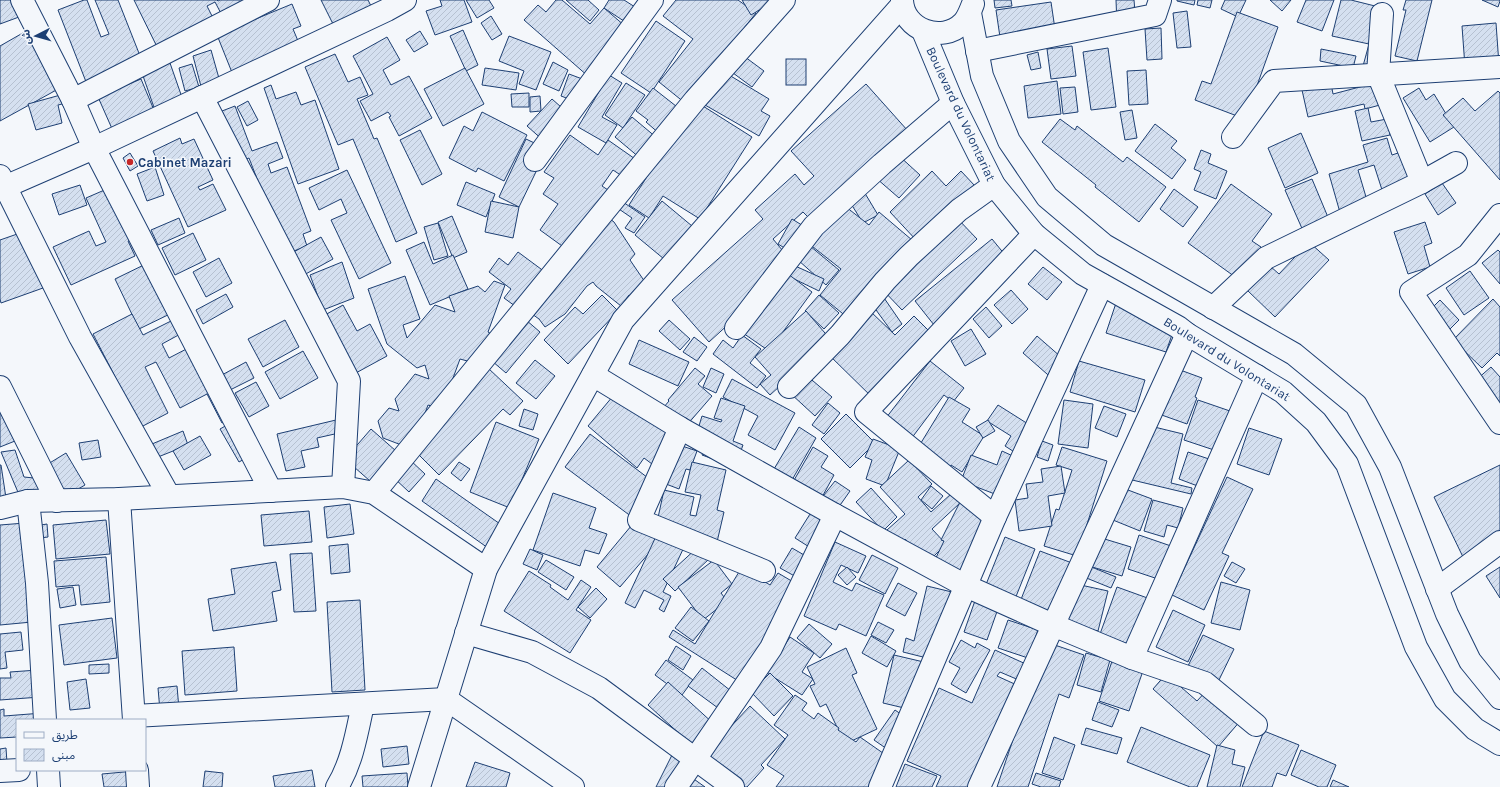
<svg xmlns="http://www.w3.org/2000/svg" width="1500" height="787" font-family="Karla,'Noto Sans Arabic',sans-serif">
	<style>
		.building { fill: url(#building-hatch); stroke: #1d3f73 }
		.lines { fill: none; stroke-linecap: round; stroke-linejoin: round }
		.minor-casing { stroke: #1d3f73; stroke-width: 24 }
		.major-casing { stroke: #1d3f73; stroke-width: 24 }
		.minor { stroke: #f4f7fb; stroke-width: 22 }
		.major { stroke: #f4f7fb; stroke-width: 22 }
		.poi-dot { fill: #c62828; stroke: #f4f7fb; stroke-width: 1.5 }
		.labels { text-anchor: middle; dominant-baseline: central; stroke-width: 3; stroke-linejoin: round; paint-order: stroke }
		.street-label { font-size: 13px; fill: #1d3f73; stroke: #f4f7fb }
		.poi-label { font-size: 13px; font-weight: bold; fill: #1d3f73; stroke: #f4f7fb; text-anchor: start }
	</style>
	<defs>
		<pattern id="building-hatch" width="6" height="6" patternUnits="userSpaceOnUse"><rect width="6" height="6" fill="#d5e0f0"/><path d="M-1 1l2-2M0 6l6-6M5 7l2-2" fill="none" stroke="#b6c1d1"/></pattern>
	</defs>
	<rect width="100%" height="100%" fill="#f4f7fb"/>
	<g class="building">
		<polygon points="0,0 13,0 19,17 0,24"/>
		<polygon points="84,0 87,0 101,37 109,34 95,0 118,0 146,71 90,92 58,10"/>
		<polygon points="134,0 217,0 218,1 220,0 271,0 226,23 215,2 207,6 218,28 162,57"/>
		<polygon points="321,0 368,0 375,14 337,32"/>
		<polygon points="440,0 464,0 472,22 435,35 426,11 442,6"/>
		<polygon points="466,0 489,0 494,8 477,18"/>
		<polygon points="556,0 562,0 590,24 604,8 632,32 589,77 524,20 538,5 546,12"/>
		<polygon points="566,0 588,0 599,10 590,21"/>
		<polygon points="609,0 624,0 646,14 636,29 604,8"/>
		<polygon points="676,0 738,0 756,13 685,103 659,82 693,39 663,16"/>
		<polygon points="742,0 769,0 771,3 751,15"/>
		<polygon points="994,0 1011,0 1012,6 995,8"/>
		<polygon points="1116,0 1134,0 1136,24 1117,25"/>
		<polygon points="1177,0 1195,0 1194,5 1177,1"/>
		<polygon points="1198,0 1212,0 1210,8 1197,5"/>
		<polygon points="1225,0 1246,0 1238,17 1221,9"/>
		<polygon points="1270,0 1291,0 1282,11"/>
		<polygon points="1306,0 1334,0 1322,31 1297,22"/>
		<polygon points="1341,0 1351,0 1387,9 1374,68 1363,66 1369,44 1332,36"/>
		<polygon points="1406,0 1432,0 1417,61 1395,56 1406,10 1403,10"/>
		<polygon points="1482,0 1500,0 1500,1 1498,7"/>
		<polygon points="1051,2 1056,36 1001,44 996,10"/>
		<polygon points="292,4 301,26 293,29 301,48 235,80 217,35"/>
		<polygon points="1187,11 1191,47 1177,48 1173,13"/>
		<polygon points="1237,12 1278,27 1245,119 1195,100 1202,81 1211,84"/>
		<polygon points="491,16 502,34 492,40 481,23"/>
		<polygon points="656,21 685,41 651,93 621,73"/>
		<polygon points="1496,23 1499,65 1465,67 1462,26"/>
		<polygon points="1161,28 1162,59 1147,60 1145,29"/>
		<polygon points="28,30 60,88 0,121 0,46"/>
		<polygon points="463,30 478,65 466,71 450,36"/>
		<polygon points="420,31 428,44 414,52 406,40"/>
		<polygon points="509,36 551,52 536,90 519,84 524,71 499,61"/>
		<polygon points="387,37 400,60 383,70 391,85 409,76 432,118 399,136 389,117 391,116 388,112 371,121 360,101 373,94 353,56"/>
		<polygon points="1072,46 1076,76 1051,79 1047,49"/>
		<polygon points="1108,48 1116,107 1091,110 1083,52"/>
		<polygon points="1321,49 1356,56 1353,68 1320,61"/>
		<polygon points="211,50 222,89 203,94 193,56"/>
		<polygon points="1038,52 1041,68 1031,70 1027,55"/>
		<polygon points="335,54 348,82 360,77 368,95 357,99 374,139 377,138 417,233 396,242 353,139 338,145 305,67"/>
		<polygon points="741,54 764,71 752,87 729,70"/>
		<rect x="786" y="59" width="20" height="26"/>
		<polygon points="553,62 568,70 559,91 543,84"/>
		<polygon points="170,63 185,106 157,116 142,73"/>
		<polygon points="192,64 199,87 185,91 179,68"/>
		<polygon points="465,68 484,104 443,126 424,89"/>
		<polygon points="485,68 519,73 516,90 482,85"/>
		<polygon points="1146,70 1148,104 1129,105 1127,71"/>
		<polygon points="724,72 769,99 761,111 770,116 759,136 705,105"/>
		<polygon points="569,74 585,80 577,102 561,96"/>
		<polygon points="609,75 622,83 602,117 617,125 606,143 578,127"/>
		<polygon points="141,79 159,122 117,140 98,97"/>
		<polygon points="1057,81 1061,114 1028,118 1024,86"/>
		<polygon points="626,83 645,95 623,128 605,115"/>
		<polygon points="1331,83 1333,94 1375,83 1380,105 1365,109 1364,104 1308,117 1302,90"/>
		<polygon points="866,84 908,131 809,218 803,212 773,239 788,257 748,293 755,300 709,342 672,300 763,219 755,210 795,174 804,185 814,176 791,151"/>
		<polygon points="271,85 276,99 296,92 301,105 315,100 339,169 298,184 264,88"/>
		<polygon points="1075,87 1078,112 1063,114 1060,88"/>
		<polygon points="653,88 681,110 661,135 646,122 648,120 636,111"/>
		<polygon points="1419,88 1426,100 1434,94 1454,127 1430,142 1403,98"/>
		<polygon points="1498,91 1500,93 1500,180 1443,115 1463,98 1475,111"/>
		<polygon points="529,93 529,107 512,107 511,94"/>
		<polygon points="64,94 66,103 58,105 62,123 36,130 28,104"/>
		<polygon points="540,96 541,111 530,112 530,97"/>
		<polygon points="552,99 570,115 545,142 527,126"/>
		<polygon points="248,101 258,120 247,126 237,107"/>
		<polygon points="695,101 752,137 700,219 663,196 649,218 629,205"/>
		<polygon points="235,106 252,151 277,142 283,158 268,164 271,173 287,167 311,231 303,234 307,246 286,254 249,158 229,166 209,116"/>
		<polygon points="1368,108 1371,122 1387,119 1390,135 1362,141 1355,111"/>
		<polygon points="1132,110 1137,138 1125,140 1120,112"/>
		<polygon points="482,112 527,135 504,181 478,168 476,172 449,158 464,126 473,131"/>
		<polygon points="632,117 657,138 640,158 615,137"/>
		<polygon points="1060,119 1075,130 1077,126 1123,162 1127,157 1166,187 1139,222 1095,187 1096,185 1042,142"/>
		<polygon points="1155,124 1177,141 1171,148 1186,160 1172,179 1135,151"/>
		<polygon points="420,130 442,174 422,185 400,140"/>
		<polygon points="1301,133 1318,173 1285,188 1268,148"/>
		<polygon points="570,135 598,155 608,140 638,161 625,178 613,170 602,186 611,192 569,251 540,230 558,204 543,194 554,178 544,172"/>
		<polygon points="180,138 182,144 194,139 213,180 198,187 200,190 213,184 226,210 188,227 153,151"/>
		<polygon points="1387,138 1392,155 1404,151 1414,184 1383,193 1374,165 1358,170 1369,207 1341,216 1329,174 1368,162 1363,145"/>
		<polygon points="526,139 547,149 519,207 499,197"/>
		<polygon points="1201,150 1211,154 1208,163 1227,171 1216,199 1194,190 1201,172 1194,169"/>
		<polygon points="130,153 138,166 130,171 123,158"/>
		<polygon points="897,154 920,175 899,198 876,178"/>
		<polygon points="155,167 164,195 147,201 137,174"/>
		<polygon points="347,170 391,263 359,279 331,220 347,213 341,199 319,210 309,188"/>
		<polygon points="932,171 946,186 961,171 975,186 917,241 890,212"/>
		<polygon points="1312,179 1330,222 1304,233 1285,190"/>
		<polygon points="123,182 146,233 128,241 135,256 71,285 53,247 89,231 96,246 106,242 86,198"/>
		<polygon points="466,182 495,194 486,217 457,205"/>
		<polygon points="1442,183 1456,203 1438,215 1425,194"/>
		<polygon points="1231,184 1272,214 1252,241 1261,247 1238,279 1188,243"/>
		<polygon points="80,185 87,205 59,215 52,194"/>
		<polygon points="1174,189 1198,207 1183,227 1160,209"/>
		<polygon points="863,190 878,215 863,223 848,199"/>
		<polygon points="620,200 645,217 634,233 625,228 632,218 616,207"/>
		<polygon points="491,201 519,207 513,238 485,232"/>
		<polygon points="662,201 692,226 664,259 635,235"/>
		<polygon points="841,203 869,225 879,212 912,240 848,318 820,295 841,269 808,243"/>
		<polygon points="452,216 467,252 453,258 438,222"/>
		<polygon points="956,217 977,239 902,310 881,288"/>
		<polygon points="179,218 185,233 158,245 151,230"/>
		<polygon points="609,218 614,222 635,254 630,260 645,282 633,298 629,295 621,306 596,286 593,282 587,286 565,314 545,327 539,319 532,314"/>
		<polygon points="792,219 805,227 791,252 778,244"/>
		<polygon points="1425,222 1432,243 1424,246 1430,267 1408,274 1394,232"/>
		<polygon points="438,223 448,256 434,260 424,227"/>
		<polygon points="23,232 43,288 1,303 0,299 0,240"/>
		<polygon points="193,233 206,260 175,275 162,248"/>
		<polygon points="321,237 333,259 302,276 290,254"/>
		<polygon points="992,239 1015,267 938,330 915,301"/>
		<polygon points="424,242 433,264 453,255 468,289 430,305 406,250"/>
		<polygon points="1309,242 1329,260 1275,317 1247,290 1270,266 1279,274"/>
		<polygon points="810,246 839,270 826,285 798,260"/>
		<polygon points="1498,250 1500,252 1500,284 1482,263"/>
		<polygon points="518,252 545,272 519,309 504,298 511,289 489,272 499,258 508,265"/>
		<polygon points="219,258 232,283 206,297 193,272"/>
		<polygon points="152,261 176,311 139,329 115,279"/>
		<polygon points="342,262 354,298 323,310 310,275"/>
		<polygon points="793,265 824,279 819,291 788,276"/>
		<polygon points="1043,267 1062,282 1047,300 1028,284"/>
		<polygon points="784,271 812,292 769,351 740,331"/>
		<polygon points="1470,271 1489,298 1464,315 1446,288"/>
		<polygon points="405,276 420,319 403,325 407,338 435,305 455,312 449,296 478,286 485,292 494,281 505,285 488,332 493,335 471,362 460,359 449,389 434,407 428,405 420,427 404,446 383,438 378,421 389,408 399,411 395,399 415,374 429,379 425,365 417,368 387,344 368,289"/>
		<polygon points="1011,290 1028,309 1012,324 994,305"/>
		<polygon points="226,294 233,307 203,324 196,310"/>
		<polygon points="602,295 618,311 568,364 544,340 575,307 583,314"/>
		<polygon points="819,295 839,313 824,329 805,311"/>
		<polygon points="882,295 902,324 892,332 871,303"/>
		<polygon points="1493,299 1500,307 1500,356 1497,353 1482,368 1453,340"/>
		<polygon points="1440,300 1459,320 1448,331 1429,311"/>
		<polygon points="1116,303 1176,323 1166,352 1106,333"/>
		<polygon points="343,305 357,331 370,324 387,356 354,374 323,316"/>
		<polygon points="986,307 1002,326 989,338 973,319"/>
		<polygon points="869,310 895,335 914,316 939,341 878,403 827,353"/>
		<polygon points="806,311 831,340 770,395 760,384 771,375 755,357"/>
		<polygon points="132,314 143,335 177,318 184,332 162,344 169,358 196,344 233,418 222,423 207,394 180,408 156,362 145,367 168,413 141,427 93,334"/>
		<polygon points="285,320 299,347 263,367 248,339"/>
		<polygon points="526,320 540,332 506,373 492,361"/>
		<polygon points="669,320 690,339 680,350 659,331"/>
		<polygon points="971,329 986,354 965,366 951,341"/>
		<polygon points="742,335 761,349 750,363 766,376 757,388 713,354 723,340 733,348"/>
		<polygon points="1037,336 1069,364 1055,381 1023,353"/>
		<polygon points="694,337 707,347 697,361 683,352"/>
		<polygon points="639,340 689,362 678,386 629,364"/>
		<polygon points="303,351 318,378 280,399 265,372"/>
		<polygon points="535,360 555,376 536,399 516,383"/>
		<polygon points="930,361 964,388 953,402 944,395 905,447 879,427"/>
		<polygon points="1079,361 1145,380 1135,412 1070,392"/>
		<polygon points="246,362 254,378 228,391 220,376"/>
		<polygon points="1172,367 1202,378 1195,397 1197,398 1187,424 1156,413"/>
		<polygon points="1491,367 1500,377 1500,432 1476,380"/>
		<polygon points="488,368 523,401 510,415 503,409 439,475 411,447"/>
		<polygon points="695,368 705,376 698,384 712,396 680,433 658,414 669,401 668,400"/>
		<polygon points="711,368 724,374 716,393 703,387"/>
		<polygon points="806,375 832,397 815,416 790,393"/>
		<polygon points="732,379 795,413 775,450 748,435 758,416 723,397"/>
		<polygon points="256,382 269,406 249,417 235,393"/>
		<polygon points="618,390 674,437 652,464 644,458 637,468 588,426"/>
		<polygon points="949,397 970,409 962,422 984,436 962,472 951,465 942,481 916,451"/>
		<polygon points="721,398 745,406 733,441 743,445 735,467 702,455 707,443 695,439 702,416 721,422 722,420 714,418"/>
		<polygon points="1064,400 1093,404 1088,448 1058,444"/>
		<polygon points="1198,400 1230,411 1217,451 1184,440"/>
		<polygon points="828,403 840,413 824,434 812,425"/>
		<polygon points="0,405 30,435 0,447"/>
		<polygon points="998,405 1036,429 1019,455 1005,446 1011,436 987,421"/>
		<polygon points="1104,406 1126,414 1117,437 1095,428"/>
		<polygon points="524,409 538,414 533,430 519,426"/>
		<polygon points="846,414 875,443 850,468 821,439"/>
		<polygon points="236,420 255,453 239,462 220,429"/>
		<polygon points="336,420 339,433 317,438 319,447 301,451 305,467 286,471 277,434"/>
		<polygon points="988,420 995,431 983,438 976,427"/>
		<polygon points="496,422 539,439 510,508 470,492"/>
		<polygon points="1142,424 1183,434 1171,483 1192,488 1191,494 1128,479"/>
		<polygon points="799,427 816,438 792,480 774,469"/>
		<polygon points="1249,428 1282,439 1269,475 1237,464"/>
		<polygon points="371,429 396,451 370,481 345,459"/>
		<polygon points="183,431 188,445 158,457 152,444"/>
		<polygon points="590,434 660,487 636,520 565,467"/>
		<polygon points="200,436 211,455 184,470 173,451"/>
		<polygon points="873,439 900,449 885,486 866,479 872,460 865,457"/>
		<polygon points="98,440 101,457 82,460 79,443"/>
		<polygon points="1042,441 1053,445 1048,461 1037,457"/>
		<polygon points="679,445 697,451 690,470 686,469 679,489 666,484"/>
		<polygon points="813,447 828,456 821,467 834,475 821,499 793,482"/>
		<polygon points="1062,447 1107,461 1077,556 1044,546 1056,509 1059,510 1072,470 1056,465"/>
		<polygon points="15,450 24,477 44,479 44,496 20,497 1,452"/>
		<polygon points="1002,451 1015,457 1000,496 961,481 971,455 997,465"/>
		<polygon points="1188,452 1212,460 1203,488 1179,479"/>
		<polygon points="66,453 85,485 66,496 48,464"/>
		<polygon points="409,459 425,474 409,492 393,477"/>
		<polygon points="909,460 932,484 918,497 931,512 951,494 960,503 932,529 946,544 927,563 905,539 900,544 887,530 905,514 880,487"/>
		<polygon points="459,462 470,469 461,481 451,473"/>
		<polygon points="692,462 726,470 717,510 724,512 717,542 656,527 664,490 694,497 690,515 696,516 701,495 685,492"/>
		<polygon points="0,465 1,465 6,498 0,499"/>
		<polygon points="1500,465 1500,538 1463,557 1434,497"/>
		<polygon points="1061,466 1065,493 1048,496 1052,526 1019,531 1015,500 1028,498 1026,484 1043,482 1041,469"/>
		<polygon points="1227,477 1253,489 1222,553 1229,556 1204,610 1172,595"/>
		<polygon points="436,479 503,526 488,548 422,501"/>
		<polygon points="835,481 850,491 836,511 820,500"/>
		<polygon points="931,486 943,496 932,509 921,500"/>
		<polygon points="1120,487 1152,499 1140,531 1108,518"/>
		<polygon points="871,488 897,517 883,531 856,502"/>
		<polygon points="553,493 596,508 589,528 607,534 599,554 585,550 580,566 533,550"/>
		<polygon points="963,496 1003,516 966,586 931,568 944,541 941,540"/>
		<polygon points="1153,500 1183,508 1178,528 1167,525 1164,537 1144,531"/>
		<polygon points="350,504 354,534 327,538 324,507"/>
		<polygon points="815,506 834,518 814,550 795,538"/>
		<polygon points="309,511 312,542 264,546 261,515"/>
		<polygon points="106,520 110,554 56,559 53,525"/>
		<polygon points="636,520 660,540 620,587 597,567"/>
		<polygon points="25,523 32,622 0,625 0,525"/>
		<polygon points="47,524 48,537 32,539 29,527"/>
		<polygon points="658,532 685,545 663,592 671,596 664,612 659,609 664,600 644,590 635,608 625,603"/>
		<polygon points="1139,535 1171,546 1161,580 1128,569"/>
		<polygon points="1005,537 1035,549 1015,599 985,587"/>
		<polygon points="1098,537 1131,547 1122,576 1089,566"/>
		<polygon points="835,542 866,556 858,573 841,565 833,582 852,591 856,583 884,595 866,636 839,624 836,630 804,616"/>
		<polygon points="348,544 350,572 331,574 329,546"/>
		<polygon points="698,547 709,559 675,591 663,579"/>
		<polygon points="792,548 811,559 800,579 780,568"/>
		<polygon points="530,549 543,555 537,570 523,564"/>
		<polygon points="1040,551 1072,563 1051,619 1018,607"/>
		<polygon points="312,553 316,611 294,612 290,554"/>
		<polygon points="872,555 898,568 885,594 859,580"/>
		<polygon points="106,557 110,602 81,605 79,585 56,587 54,561"/>
		<polygon points="546,560 574,577 566,590 538,572"/>
		<polygon points="714,560 732,584 721,593 727,601 703,620 678,587"/>
		<polygon points="276,562 281,590 272,592 277,621 213,631 208,599 235,594 231,569"/>
		<polygon points="1232,562 1245,569 1236,583 1224,576"/>
		<polygon points="1089,566 1116,577 1111,588 1084,577"/>
		<polygon points="742,567 770,585 778,573 795,583 743,684 669,637 673,630 695,644"/>
		<polygon points="847,567 856,577 847,585 838,575"/>
		<polygon points="1500,567 1500,598 1486,576"/>
		<polygon points="529,571 551,585 550,587 568,600 581,580 591,587 576,610 591,620 570,653 504,611"/>
		<polygon points="1221,582 1250,590 1240,630 1211,623"/>
		<polygon points="898,583 917,593 905,616 886,606"/>
		<polygon points="1076,584 1108,591 1098,631 1066,623"/>
		<polygon points="927,586 956,593 939,661 903,652 906,638 914,641"/>
		<polygon points="73,587 76,605 60,608 57,589"/>
		<polygon points="1117,587 1153,600 1137,647 1100,634"/>
		<polygon points="596,588 607,599 590,618 578,607"/>
		<polygon points="977,595 1000,603 987,640 964,632"/>
		<polygon points="360,600 365,690 332,692 327,602"/>
		<polygon points="691,607 709,621 693,641 675,628"/>
		<polygon points="1173,610 1205,625 1188,662 1156,647"/>
		<polygon points="112,618 117,658 64,665 59,625"/>
		<polygon points="1008,620 1038,630 1028,658 998,648"/>
		<polygon points="878,622 894,630 886,643 871,635"/>
		<polygon points="809,624 832,644 820,658 797,638"/>
		<polygon points="21,632 23,650 5,652 7,668 0,669 0,634"/>
		<polygon points="1203,635 1234,649 1218,682 1187,668"/>
		<polygon points="871,636 896,651 887,667 862,653"/>
		<polygon points="790,637 814,653 802,672 813,679 802,695 767,673"/>
		<polygon points="961,640 975,648 977,643 990,650 966,693 951,684 960,668 949,662"/>
		<polygon points="1046,642 1084,655 1069,698 1059,694 1028,787 997,787"/>
		<polygon points="676,646 691,656 683,670 668,660"/>
		<polygon points="234,647 237,691 185,695 182,651"/>
		<polygon points="846,648 857,673 852,675 877,729 845,744 826,704 820,707 810,686 815,684 807,667"/>
		<polygon points="995,650 1028,665 1021,681 1000,672 997,676 1019,686 971,787 936,787 941,776 907,761 939,688 972,703"/>
		<polygon points="1086,653 1110,660 1101,692 1077,685"/>
		<polygon points="894,655 928,663 917,711 883,703"/>
		<polygon points="1113,658 1144,668 1129,711 1099,701"/>
		<polygon points="666,660 693,680 682,695 655,675"/>
		<polygon points="109,664 109,673 89,674 89,665"/>
		<polygon points="702,668 731,691 718,708 688,686"/>
		<polygon points="52,669 54,696 0,700 0,678 11,678 10,672"/>
		<polygon points="770,673 793,696 774,716 751,692"/>
		<polygon points="1166,674 1197,701 1208,689 1241,720 1218,747 1153,689"/>
		<polygon points="86,679 90,708 70,710 67,682"/>
		<polygon points="668,682 715,725 695,748 648,705"/>
		<polygon points="177,686 179,709 160,711 158,688"/>
		<polygon points="795,695 807,703 802,710 814,719 818,713 839,728 838,730 856,742 860,737 890,758 869,787 776,787 784,776 767,765 788,735 774,725"/>
		<polygon points="1098,702 1119,710 1112,727 1092,720"/>
		<polygon points="750,706 785,739 761,765 764,768 747,787 740,787 705,754"/>
		<polygon points="4,709 4,716 43,713 43,720 17,720 17,737 0,738 0,710"/>
		<polygon points="895,710 908,719 887,749 874,740"/>
		<polygon points="1141,727 1210,755 1197,787 1190,787 1127,762"/>
		<polygon points="1086,728 1122,738 1117,754 1081,744"/>
		<polygon points="1264,731 1299,745 1286,776 1277,773 1272,787 1242,787"/>
		<polygon points="1054,737 1075,745 1063,780 1042,773"/>
		<polygon points="1217,745 1235,750 1232,764 1245,767 1240,787 1207,787"/>
		<polygon points="407,746 409,764 383,767 381,749"/>
		<polygon points="6,748 7,763 0,764 0,749"/>
		<polygon points="1301,750 1336,765 1327,787 1319,787 1291,775"/>
		<polygon points="672,755 686,763 674,787 656,787"/>
		<polygon points="475,762 510,773 506,787 466,787"/>
		<polygon points="905,764 937,776 932,787 896,787"/>
		<polygon points="312,770 315,787 275,787 273,776"/>
		<polygon points="135,771 136,787 104,787 102,774"/>
		<polygon points="205,771 223,773 222,787 203,787"/>
		<polygon points="407,773 408,787 363,787 362,776"/>
		<polygon points="1036,773 1061,781 1059,787 1041,787 1032,784"/>
		<polygon points="691,777 705,787 684,787"/>
		<polygon points="1333,780 1349,787 1330,787"/>
	</g>
	<g class="lines">
		<g class="minor-casing">
			<g id="minor">
				<polyline points="22,0 73,100 94,148 271,491"/>
				<polyline points="1382,14 1378,74 1422,182"/>
				<polyline points="977,51 1155,15 1160,0"/>
				<polyline points="202,97 349,381 343,487"/>
				<polyline points="73,100 268,0"/>
				<polyline points="1233,137 1274,81 1500,67"/>
				<polyline points="535,160 652,0"/>
				<polyline points="0,176 80,337 169,496"/>
				<polyline points="0,189 94,148 387,10 405,0"/>
				<polyline points="1500,215 1468,255 1411,292 1500,423"/>
				<polyline points="1213,308 1266,258 1422,182 1456,163"/>
				<polyline points="736,328 814,226 882,164 953,103"/>
				<polyline points="593,375 680,428 835,515 966,586 1053,625 1132,658 1205,683 1256,725"/>
				<polyline points="0,387 57,501"/>
				<polyline points="789,387 840,335 885,281 909,256 959,210 994,185"/>
				<polyline points="680,428 639,520 764,571"/>
				<polyline points="374,493 695,100 784,0"/>
				<polyline points="119,499 134,720"/>
				<polyline points="28,501 37,583 45,720"/>
				<polyline points="0,508 28,501 119,499 343,487 374,493 486,569"/>
				<polyline points="995,517 866,412 1034,234"/>
				<polyline points="1437,589 1500,542"/>
				<polyline points="466,633 532,652 599,688 733,787"/>
				<polyline points="1132,658 1257,376"/>
				<polyline points="134,716 446,699 573,787"/>
				<polyline points="48,770 49,787"/>
				<polyline points="137,770 138,787"/>
				<polyline points="0,771 19,770"/>
				<path d="M337,787C352,763 357,732 363,704"/>
				<polyline points="419,787 486,569 623,320 902,5"/>
				<polyline points="676,787 771,648 835,515"/>
				<polyline points="880,787 995,517 1102,285"/>
				<polyline points="979,787 1187,334"/>
			</g>
		</g>
		<g class="major-casing">
			<g id="major">
				<path d="M902,0C903,30 942,44 963,23C968,18 970,11 973,4"/>
				<polyline points="970,13 982,76 1009,141 1047,197 1104,245 1294,354 1356,405 1390,467 1447,614 1470,661 1500,698"/>
				<polyline points="923,31 953,103 994,185 1034,234 1083,274 1178,327 1187,334 1283,392 1316,422 1347,464 1416,647 1445,699 1475,729 1500,744"/>
			</g>
		</g>
		<use href="#minor" class="minor"/>
		<use href="#major" class="major"/>
	</g>
	<circle class="poi-dot" cx="130" cy="162" r="4"/>
	<g class="labels">
		<g class="street-label">
			<text transform="translate(961 114) rotate(65)">Boulevard du Volontariat</text>
			<text transform="translate(1227 359) rotate(32)">Boulevard du Volontariat</text>
		</g>
		<g class="poi-label">
			<text x="138" y="162">Cabinet Mazari</text>
		</g>
	</g>
	<rect x="16" y="719" width="130" height="52" fill="#f4f7fb" stroke="#9eadc5"/>
	<rect x="24" y="732" width="20" height="6" fill="#f4f7fb" stroke="#9eadc5"/>
	<text x="52" y="739" font-size="12" fill="#1d3f73">طريق</text>
	<rect x="24" y="749" width="20" height="12" fill="url(#building-hatch)" stroke="#9eadc5"/>
	<text x="52" y="759" font-size="12" fill="#1d3f73">مبنى</text>
	<g transform="translate(36 36) rotate(264)" stroke="#f4f7fb" stroke-width="3" paint-order="stroke">
	<path d="M0-3L7 15L0 10L-7 15Z" fill="#1d3f73"/>
	<text y="-6" font-size="11" font-weight="bold" text-anchor="middle" fill="#1d3f73">ش</text>
	</g>
</svg>
